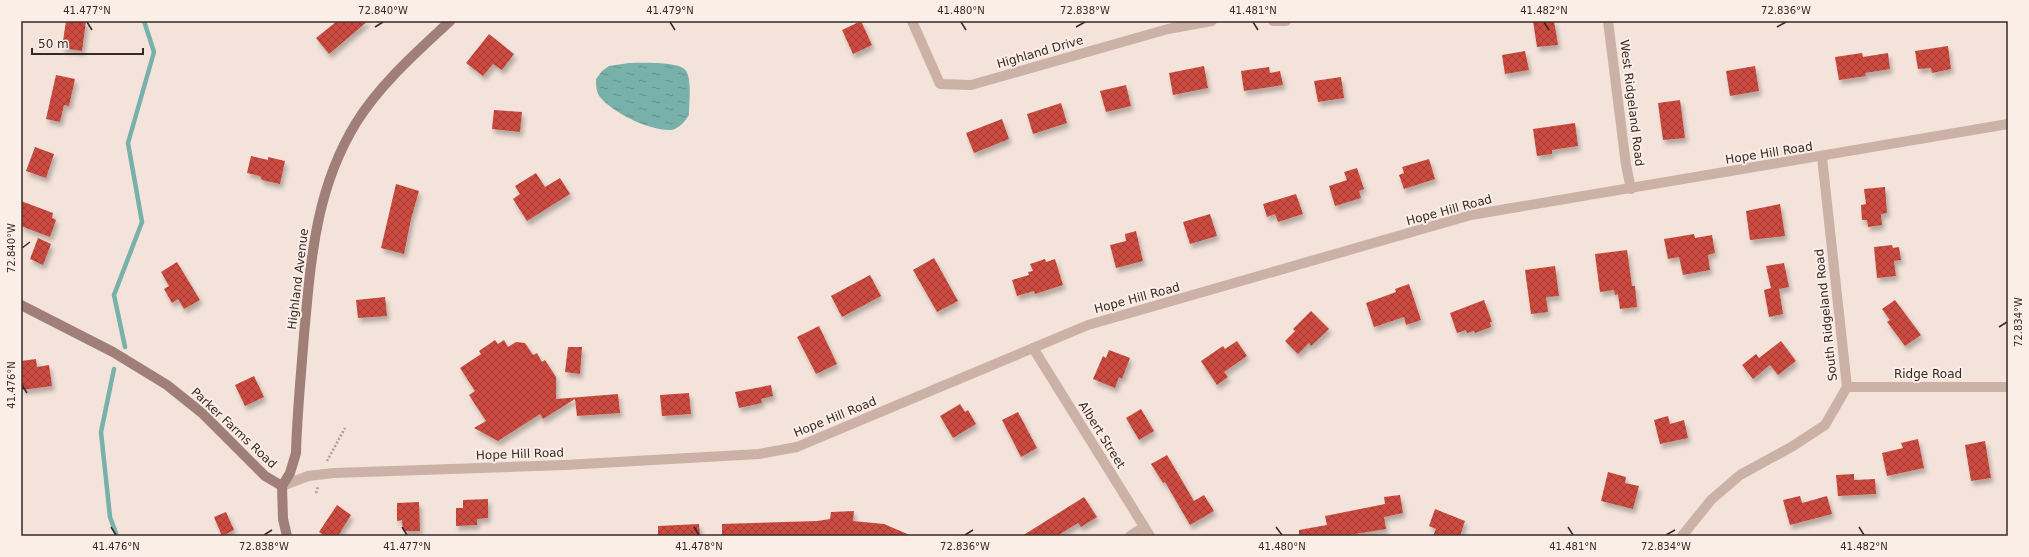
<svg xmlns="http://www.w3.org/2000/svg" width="2029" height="557" font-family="'DejaVu Sans',sans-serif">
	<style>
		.water { fill: url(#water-ripples) }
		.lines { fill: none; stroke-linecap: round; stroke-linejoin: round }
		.stream { stroke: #78b1aa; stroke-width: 4.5 }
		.building { fill: url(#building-cross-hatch); filter: url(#shadow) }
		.path { stroke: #b79a90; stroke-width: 2.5; stroke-dasharray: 2 2; stroke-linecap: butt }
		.street { stroke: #cbb1a6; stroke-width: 10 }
		.secondary { stroke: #9f7f77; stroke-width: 10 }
		.ticks { fill: none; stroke: #372927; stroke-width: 1.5 }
		.labels { text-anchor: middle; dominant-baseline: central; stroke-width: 4; stroke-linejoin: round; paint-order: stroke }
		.street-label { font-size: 12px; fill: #372927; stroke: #faeee7 }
		.neatline { fill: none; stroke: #372927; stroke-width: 1.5 }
		.ticks-label { font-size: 10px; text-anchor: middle; fill: #372927 }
	</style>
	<defs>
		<pattern id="water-ripples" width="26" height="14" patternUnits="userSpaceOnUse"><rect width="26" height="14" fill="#78b1aa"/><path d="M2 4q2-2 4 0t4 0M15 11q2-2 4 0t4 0" fill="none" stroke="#63908a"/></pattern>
		<pattern id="building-cross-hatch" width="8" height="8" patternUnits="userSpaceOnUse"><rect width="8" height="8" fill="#cc4b3f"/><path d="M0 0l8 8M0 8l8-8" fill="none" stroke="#a63e35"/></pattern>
		<filter id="shadow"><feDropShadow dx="2.5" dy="4.5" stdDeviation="2" flood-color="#0004"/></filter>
	</defs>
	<rect width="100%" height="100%" fill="#f3e3da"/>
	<path class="water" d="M629,63C641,63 680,61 686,71C692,79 689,105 689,115C686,120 678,130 671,130C650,131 613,113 600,97C596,92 596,85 596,79L602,71L609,66Z"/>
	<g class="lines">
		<g class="stream">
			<polyline points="125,347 114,295 142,222 128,143 154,52 144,21"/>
			<polyline points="114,369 101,432 110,517 117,536"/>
		</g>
	</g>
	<g class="building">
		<polygon points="66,21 86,21 82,51 62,48"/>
		<polygon points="337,21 368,21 329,54 316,38"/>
		<polygon points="861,21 872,45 853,54 842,30"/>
		<polygon points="1533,21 1554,21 1558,45 1537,47"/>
		<polygon points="489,34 514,54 502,70 493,64 483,76 466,63"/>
		<polygon points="1948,46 1951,69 1932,73 1931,68 1918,69 1915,51"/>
		<polygon points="1525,51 1529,70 1505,74 1502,55"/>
		<polygon points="1862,53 1863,57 1888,53 1890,69 1865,73 1866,76 1839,80 1835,57"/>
		<polygon points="1204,66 1208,88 1173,95 1169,73"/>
		<polygon points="1755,66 1759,91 1730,96 1726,71"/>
		<polygon points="1269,67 1270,73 1280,71 1283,85 1244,91 1241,71"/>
		<polygon points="56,75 75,79 69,106 64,105 60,122 46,119"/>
		<polygon points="1341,77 1344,98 1318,102 1314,81"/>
		<polygon points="1126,85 1131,106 1106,112 1100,91"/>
		<polygon points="1680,100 1685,138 1663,140 1658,103"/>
		<polygon points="1061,103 1067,123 1033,134 1027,114"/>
		<polygon points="494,110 522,112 520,132 492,129"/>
		<polygon points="1002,119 1009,139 974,153 966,133"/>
		<polygon points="1575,123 1578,146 1552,150 1552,154 1537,156 1533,129"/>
		<polygon points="35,147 54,154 46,178 26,171"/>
		<polygon points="251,156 268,160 268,157 285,161 280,184 262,180 260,176 247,173"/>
		<polygon points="1429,159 1435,179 1404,189 1399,175 1404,173 1402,167"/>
		<polygon points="1357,168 1364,189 1359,191 1361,198 1335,206 1329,186 1347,180 1344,172"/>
		<polygon points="536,173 545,187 560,178 570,194 527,221 513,199 520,194 515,186"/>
		<polygon points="396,184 419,191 411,219 404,254 381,248"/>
		<polygon points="1885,187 1887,213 1881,214 1882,225 1868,227 1867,220 1862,220 1861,205 1866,204 1864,189"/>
		<polygon points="1296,194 1303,214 1278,222 1275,214 1267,217 1263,204"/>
		<polygon points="21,201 53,213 52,218 56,220 50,237 21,226"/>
		<polygon points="1780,204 1785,236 1750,240 1746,211"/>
		<polygon points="1210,214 1217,236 1190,244 1183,222"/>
		<polygon points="1136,231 1143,261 1116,268 1110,245 1126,241 1125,234"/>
		<polygon points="1694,234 1695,238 1712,235 1715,253 1708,255 1710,270 1683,275 1679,257 1668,259 1664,239"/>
		<polygon points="38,238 51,244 43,265 30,259"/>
		<polygon points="1892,245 1893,248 1899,247 1901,260 1894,261 1896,276 1877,278 1874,247"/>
		<polygon points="1627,250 1632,286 1635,286 1637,307 1620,309 1618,294 1615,295 1614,290 1600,292 1595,254"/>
		<polygon points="934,258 958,301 937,312 913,270"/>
		<polygon points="1045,259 1046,262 1055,259 1063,285 1035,294 1034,291 1017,296 1012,280 1029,275 1028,272 1033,271 1030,264"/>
		<polygon points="177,262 200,300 184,309 178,299 172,303 164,289 169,286 161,272"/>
		<polygon points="1784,263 1789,287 1779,289 1783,314 1769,317 1764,290 1771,288 1766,266"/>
		<polygon points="1555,266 1559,296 1546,297 1548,312 1531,314 1525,270"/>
		<polygon points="870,275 881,296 842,317 831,296"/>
		<polygon points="1409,284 1421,320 1406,325 1404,317 1374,327 1366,303 1396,292 1395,289"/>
		<polygon points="385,297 387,316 358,318 356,300"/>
		<polygon points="1484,300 1492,322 1490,322 1491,327 1475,333 1474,331 1467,333 1466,330 1457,333 1450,313"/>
		<polygon points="1895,300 1921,335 1905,346 1887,322 1890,320 1882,309"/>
		<polygon points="1311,311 1329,329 1311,346 1309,343 1298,354 1285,341 1295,331 1293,329"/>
		<polygon points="819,326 837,364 816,374 797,337"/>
		<polygon points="495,340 498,344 504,340 508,347 516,342 525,343 533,355 537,353 542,362 545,360 556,377 556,399 618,394 620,413 577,416 575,399 543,419 540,414 498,441 474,428 486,421 469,395 475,391 460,368 481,354 479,351"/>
		<polygon points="1237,341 1247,356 1224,372 1228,377 1217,385 1201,361 1223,346 1225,349"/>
		<polygon points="1781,341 1796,361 1778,375 1770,365 1753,379 1742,365 1756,354 1759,358"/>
		<polygon points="568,347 582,347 580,374 565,372"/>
		<polygon points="1109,350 1130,358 1122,379 1119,377 1115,388 1093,379 1103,356 1106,358"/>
		<polygon points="36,359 37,367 49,365 52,386 22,390 21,361"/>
		<polygon points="254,376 264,397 245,406 235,385"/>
		<polygon points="771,385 773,396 761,399 762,403 739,408 735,392"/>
		<polygon points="689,393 691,414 662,416 660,395"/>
		<polygon points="960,404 965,412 968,410 976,424 953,438 940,416"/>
		<polygon points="1141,409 1154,431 1139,440 1126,418"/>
		<polygon points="1018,412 1037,448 1021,457 1002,420"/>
		<polygon points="1668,416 1670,424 1684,420 1688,438 1660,444 1654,420"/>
		<polygon points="1918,439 1924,468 1887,476 1882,453 1903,448 1901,443"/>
		<polygon points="1985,441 1991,478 1971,481 1965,445"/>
		<polygon points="1167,455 1194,501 1204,495 1214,511 1190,525 1165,482 1163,483 1151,464"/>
		<polygon points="1608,472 1626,477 1625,483 1639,486 1633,509 1601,501"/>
		<polygon points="1854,474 1854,480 1875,479 1876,494 1838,496 1836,475"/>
		<polygon points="1400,495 1403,513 1384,517 1386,529 1343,536 1299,536 1299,530 1327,525 1325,516 1385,504 1384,497"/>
		<polygon points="1800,496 1802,503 1827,496 1832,514 1790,525 1783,500"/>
		<polygon points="1084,497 1097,517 1081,527 1078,523 1057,536 1022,536"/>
		<polygon points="488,499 488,518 477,519 477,525 456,526 456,508 463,508 463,500"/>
		<polygon points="419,502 420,531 403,531 402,520 397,521 397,503"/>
		<polygon points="337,505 351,515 338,536 325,536 319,532"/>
		<polygon points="1435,509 1465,521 1460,536 1433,536 1436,529 1429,526"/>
		<polygon points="854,511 853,521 884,524 912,536 722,536 722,524 817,521 830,519 831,512"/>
		<polygon points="226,512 234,530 222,536 214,517"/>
		<polygon points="699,524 700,536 658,536 658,526"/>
	</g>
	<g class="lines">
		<g class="path">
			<polyline points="327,461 345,428"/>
			<polyline points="316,493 318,487"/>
		</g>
		<g class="street">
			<polyline points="912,21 940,84 971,85 1168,29 1212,21"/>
			<polyline points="1273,21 1286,21"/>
			<polyline points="1608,21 1626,165 1631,189"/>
			<polyline points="1033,348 1150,536"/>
			<polyline points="1847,387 2008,387"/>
			<polyline points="282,486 308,476 334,473 565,465 759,454 797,447 1088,325 1471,215 2008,124"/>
			<polyline points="1130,536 1144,527"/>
			<polyline points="1682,536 1711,500 1740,475 1793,446 1825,425 1847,387 1822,157"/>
		</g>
		<g class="secondary">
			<polyline points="21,305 113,352 167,385 202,413 265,476 282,486 283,519 287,536"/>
			<path d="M282,486L290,473L296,453C297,414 301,375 304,335C311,260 315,190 356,123C380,84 417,52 450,21"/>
		</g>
	</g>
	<path class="ticks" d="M87,22L92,30M670,22L675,30M961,22L966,30M1253,22L1258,30M1544,22L1549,30M375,27L383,22M1076,27L1085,22M1777,27L1786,22M22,248L30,242M1999,327L2007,322M22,385L27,393M111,527L116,535M402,527L407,535M694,527L699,535M1276,527L1282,535M1568,527L1573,535M1859,527L1864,535M264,535L272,530M965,535L973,530M1666,535L1675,530"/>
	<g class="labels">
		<g class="street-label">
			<text transform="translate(1040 52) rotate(-16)">Highland Drive</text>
			<text transform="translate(1632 103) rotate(83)">West Ridgeland Road</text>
			<text transform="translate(1769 153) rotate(-9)">Hope Hill Road</text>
			<text transform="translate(1449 210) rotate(-15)">Hope Hill Road</text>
			<text transform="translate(298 279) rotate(-83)">Highland Avenue</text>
			<text transform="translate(1137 298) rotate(-15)">Hope Hill Road</text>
			<text transform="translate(1826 315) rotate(-96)">South Ridgeland Road</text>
			<text x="1928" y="374">Ridge Road</text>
			<text transform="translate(835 417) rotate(-22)">Hope Hill Road</text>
			<text transform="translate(234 428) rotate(43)">Parker Farms Road</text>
			<text transform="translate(1102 435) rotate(58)">Albert Street</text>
			<text transform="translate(520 454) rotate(-2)">Hope Hill Road</text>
		</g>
	</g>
	<rect width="2029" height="557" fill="none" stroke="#faeee7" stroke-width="44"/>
	<path d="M32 48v6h111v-6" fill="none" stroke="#372927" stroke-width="2"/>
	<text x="38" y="48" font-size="12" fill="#372927" stroke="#faeee7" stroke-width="3" paint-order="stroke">50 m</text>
	<rect x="22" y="22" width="1985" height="513" class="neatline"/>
	<g class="ticks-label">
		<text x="87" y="14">41.477°N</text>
		<text x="383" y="14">72.840°W</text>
		<text x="670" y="14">41.479°N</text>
		<text x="961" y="14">41.480°N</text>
		<text x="1085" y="14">72.838°W</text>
		<text x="1253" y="14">41.481°N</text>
		<text x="1544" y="14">41.482°N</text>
		<text x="1786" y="14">72.836°W</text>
		<text transform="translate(11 248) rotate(-90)" y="4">72.840°W</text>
		<text transform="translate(2018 322) rotate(-90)" y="4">72.834°W</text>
		<text transform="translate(11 385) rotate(-90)" y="4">41.476°N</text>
		<text x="116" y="550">41.476°N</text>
		<text x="264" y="550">72.838°W</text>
		<text x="407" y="550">41.477°N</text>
		<text x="699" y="550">41.478°N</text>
		<text x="965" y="550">72.836°W</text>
		<text x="1282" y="550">41.480°N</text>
		<text x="1573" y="550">41.481°N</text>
		<text x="1666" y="550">72.834°W</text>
		<text x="1864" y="550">41.482°N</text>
	</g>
</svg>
